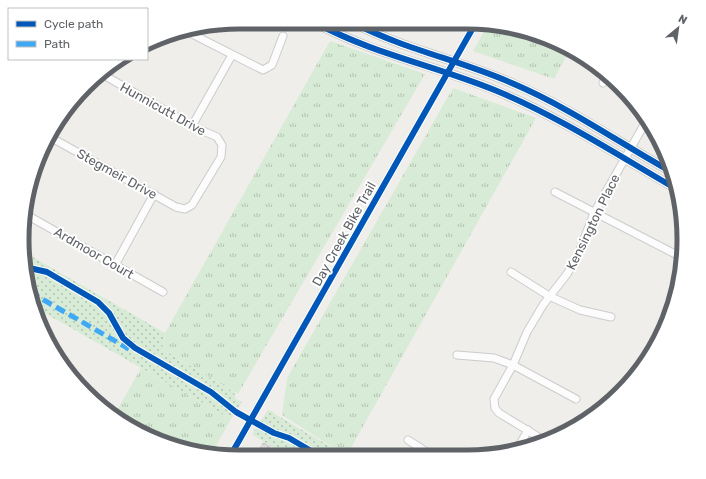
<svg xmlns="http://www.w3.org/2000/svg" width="706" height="479" font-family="Rubik,sans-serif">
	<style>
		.industrial { fill: url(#industrial-grid) }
		.grass { fill: url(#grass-tufts) }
		.park { fill: url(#park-dots) }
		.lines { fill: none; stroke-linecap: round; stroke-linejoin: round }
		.stream { stroke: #bfe0f9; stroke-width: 2 }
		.minor-casing { stroke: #cbcccc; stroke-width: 9 }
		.tertiary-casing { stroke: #cbcccc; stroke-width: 10 }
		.minor { stroke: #fdfcfc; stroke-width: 7 }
		.tertiary { stroke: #fdfcfc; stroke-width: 8 }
		.quiet { stroke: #3fa9f5; stroke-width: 5; stroke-dasharray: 10 5; stroke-linecap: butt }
		.cycleway-casing { stroke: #fff; stroke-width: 8 }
		.cycleway { stroke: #0057b8; stroke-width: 6 }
		.labels { text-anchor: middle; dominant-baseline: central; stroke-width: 4; stroke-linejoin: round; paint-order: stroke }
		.street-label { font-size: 13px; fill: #5f6368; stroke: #fff }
		.rim { fill: none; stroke: #5f6368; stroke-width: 5 }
	</style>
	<defs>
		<pattern id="industrial-grid" width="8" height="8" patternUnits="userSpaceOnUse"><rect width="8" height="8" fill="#dfddda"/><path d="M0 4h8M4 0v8" fill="none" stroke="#b8b7b5"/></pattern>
		<pattern id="grass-tufts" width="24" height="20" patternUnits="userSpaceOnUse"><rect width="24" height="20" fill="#d8ebd6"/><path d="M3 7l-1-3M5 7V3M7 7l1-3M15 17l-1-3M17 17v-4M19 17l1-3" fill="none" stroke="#b2c2b1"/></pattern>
		<pattern id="park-dots" width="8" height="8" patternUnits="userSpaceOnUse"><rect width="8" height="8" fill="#d8ebd6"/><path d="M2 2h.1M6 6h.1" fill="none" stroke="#b2c2b1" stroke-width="1.8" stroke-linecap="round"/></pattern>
	</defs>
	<rect width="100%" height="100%" fill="#efeeea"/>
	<polygon class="industrial" points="263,442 283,454 256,454"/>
	<g class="grass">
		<polygon points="487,26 509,26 563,45 570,50 554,79 473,51"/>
		<polygon points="330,41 425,74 238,394 162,349 165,333"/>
		<polygon points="453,88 536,118 347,455 345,455 282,415 287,378"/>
		<polygon points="141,368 231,419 212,453 197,453 143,434 115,414"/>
	</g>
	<g class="park">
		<polygon points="24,252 165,333 162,349 234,392 236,399 242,402 231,419 36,308 26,282"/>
		<polygon points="268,410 274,412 273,413 345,455 283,454 252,434"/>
	</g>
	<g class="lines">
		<g class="stream">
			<polyline points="452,59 472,26"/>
			<polyline points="229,453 444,74"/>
		</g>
		<g class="minor-casing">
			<g id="minor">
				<polyline points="186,31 263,70 272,65 283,36"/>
				<polyline points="603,83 607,76"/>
				<polyline points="192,126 232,55"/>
				<polyline points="50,137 176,207 185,209 192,205 221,157 222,145 217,137 192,126 102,74"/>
				<polyline points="555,192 681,257"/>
				<polyline points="25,214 163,292"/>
				<polyline points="115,265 154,194"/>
				<polyline points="511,272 549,296 580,310 611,317"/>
				<polyline points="457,355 494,358 513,365 576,399"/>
				<polyline points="408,440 433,456"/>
				<polyline points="545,441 499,413 495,408 494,399 513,365 527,332 543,305 567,274 577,257 594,213 645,123"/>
				<polyline points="519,446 528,430"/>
			</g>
		</g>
		<g class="tertiary-casing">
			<g id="tertiary">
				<path d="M316,23C373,54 437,66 497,91C559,117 616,154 673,187"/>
				<path d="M356,24C406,50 463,61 514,84C570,108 618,142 670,171"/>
			</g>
		</g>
		<use href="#minor" class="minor"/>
		<use href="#tertiary" class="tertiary"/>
		<polyline class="quiet" points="30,292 129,349"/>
		<g class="cycleway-casing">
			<g id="cycleway">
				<path d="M316,23C373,54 437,66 497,91C559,117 616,154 673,187"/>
				<path d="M356,24C406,50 463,61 514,84C570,108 618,142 670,171"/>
				<polyline points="25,267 47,272 98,302 109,313 123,338 135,348 211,392 236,412 274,433 289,438 318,455"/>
				<polyline points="232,453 474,26"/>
			</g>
		</g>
		<use href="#cycleway" class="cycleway"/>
	</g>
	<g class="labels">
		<g class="street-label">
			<text transform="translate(163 109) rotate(29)">Hunnicutt Drive</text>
			<text transform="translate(117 174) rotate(29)">Stegmeir Drive</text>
			<text transform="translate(593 222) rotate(-64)">Kensington Place</text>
			<text transform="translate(344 234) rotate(-61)">Day Creek Bike Trail</text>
			<text transform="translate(94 253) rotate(30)">Ardmoor Court</text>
		</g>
	</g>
	<path d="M0 0H706V479H0ZM239 29H467A210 210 0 0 1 677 239V240A210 210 0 0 1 467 450H239A210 210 0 0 1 29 240V239A210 210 0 0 1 239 29Z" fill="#fff" fill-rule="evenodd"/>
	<path class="rim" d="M239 29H467A210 210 0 0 1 677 239V240A210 210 0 0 1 467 450H239A210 210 0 0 1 29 240V239A210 210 0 0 1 239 29Z"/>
	<rect x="8" y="8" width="140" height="52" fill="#ffffff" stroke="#bfc1c3"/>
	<rect x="16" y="21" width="20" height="6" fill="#0057b8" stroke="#bfc1c3"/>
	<text x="44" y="28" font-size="12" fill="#5f6368">Cycle path</text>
	<rect x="16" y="41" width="20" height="6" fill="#3fa9f5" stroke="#bfc1c3"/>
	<text x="44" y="48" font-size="12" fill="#5f6368">Path</text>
	<g transform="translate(678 28) rotate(29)" stroke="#ffffff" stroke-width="3" paint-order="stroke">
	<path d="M0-3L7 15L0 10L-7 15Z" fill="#5f6368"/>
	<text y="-6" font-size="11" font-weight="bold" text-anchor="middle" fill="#5f6368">N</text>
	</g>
</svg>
